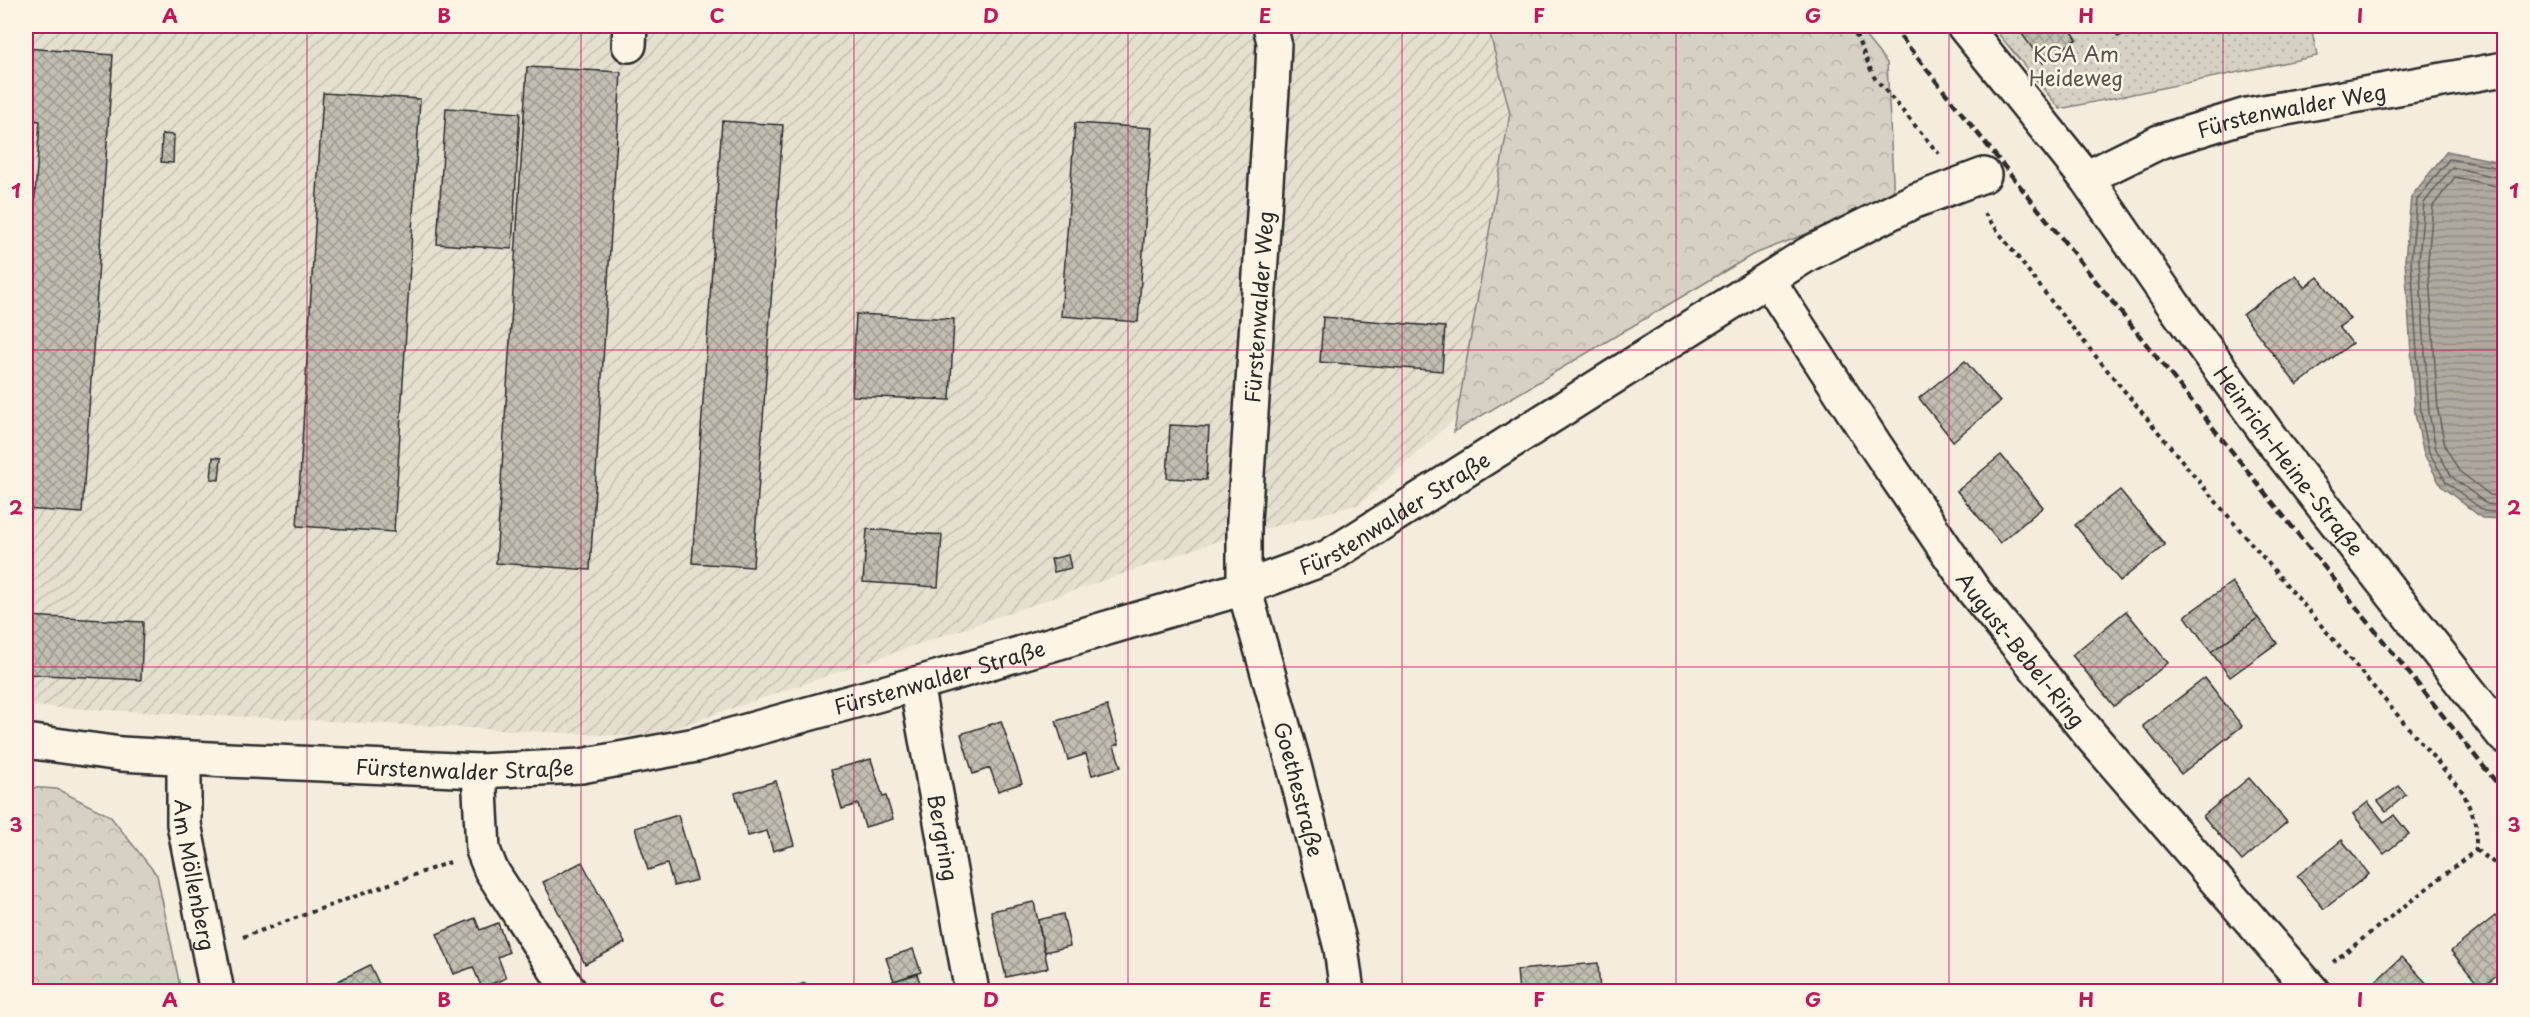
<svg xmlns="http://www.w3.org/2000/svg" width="2530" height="1017" font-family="'Playpen Sans',sans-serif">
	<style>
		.industrial { fill: url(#industrial-furrows) }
		.green { fill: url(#green-dots); stroke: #807e78; stroke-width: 1.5 }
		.forest { fill: url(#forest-crowns); stroke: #807e78; stroke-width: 1.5 }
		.water { fill: url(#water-rules); stroke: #7a7771; stroke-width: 1.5 }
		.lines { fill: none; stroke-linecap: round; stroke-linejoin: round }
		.shore { stroke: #605e5a; stroke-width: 1.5 }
		.building { fill: url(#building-cross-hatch); stroke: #2b2b2b; stroke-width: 1.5 }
		.minor-casing { stroke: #2b2b2b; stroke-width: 38 }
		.path { stroke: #2b2b2b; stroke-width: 4; stroke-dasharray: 4.5 4.5; stroke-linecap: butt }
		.minor { stroke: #fcf5e5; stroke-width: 33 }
		.rail { stroke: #2b2b2b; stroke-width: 4.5; stroke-dasharray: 9 4.5; stroke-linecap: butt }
		.grid { fill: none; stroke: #c2185b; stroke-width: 1.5; stroke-opacity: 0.55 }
		.labels { text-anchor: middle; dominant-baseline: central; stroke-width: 5; stroke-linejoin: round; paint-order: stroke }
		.park-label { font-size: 21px; fill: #565451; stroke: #fcf5e5 }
		.street-label { font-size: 21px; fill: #2b2b2b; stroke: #fcf5e5 }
		.neatline { fill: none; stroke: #c2185b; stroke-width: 2 }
		.grid-label { font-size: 20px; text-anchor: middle; font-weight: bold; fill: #c2185b }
	</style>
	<defs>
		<pattern id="industrial-furrows" width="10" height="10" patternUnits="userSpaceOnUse" patternTransform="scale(1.5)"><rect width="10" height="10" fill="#e5dfd0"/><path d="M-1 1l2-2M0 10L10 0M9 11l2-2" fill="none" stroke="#c5c0b3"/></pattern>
		<pattern id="green-dots" width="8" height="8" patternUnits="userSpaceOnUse" patternTransform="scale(1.5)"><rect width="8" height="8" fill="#d6d1c4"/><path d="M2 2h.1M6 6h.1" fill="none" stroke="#b8b4a9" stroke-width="1.8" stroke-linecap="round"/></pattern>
		<pattern id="forest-crowns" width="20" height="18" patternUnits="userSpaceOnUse" patternTransform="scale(1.5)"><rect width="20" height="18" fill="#d6d1c4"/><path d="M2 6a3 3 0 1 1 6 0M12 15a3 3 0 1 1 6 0" fill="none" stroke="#b8b4a9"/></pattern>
		<pattern id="water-rules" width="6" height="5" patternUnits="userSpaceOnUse" patternTransform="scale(1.5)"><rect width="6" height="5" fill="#afaaa0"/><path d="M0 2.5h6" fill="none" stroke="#8f8b83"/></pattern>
		<pattern id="building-cross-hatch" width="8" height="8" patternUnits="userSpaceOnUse" patternTransform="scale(1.5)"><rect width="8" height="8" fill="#c2bdb1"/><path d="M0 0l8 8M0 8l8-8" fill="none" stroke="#9e9a90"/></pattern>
	</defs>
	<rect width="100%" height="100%" fill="#f4edde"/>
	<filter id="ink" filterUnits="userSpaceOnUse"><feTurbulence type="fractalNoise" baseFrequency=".0167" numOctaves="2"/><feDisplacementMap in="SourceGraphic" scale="12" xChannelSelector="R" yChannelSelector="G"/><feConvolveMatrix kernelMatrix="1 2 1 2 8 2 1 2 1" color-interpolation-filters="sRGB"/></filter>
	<g filter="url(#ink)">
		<polygon class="industrial" points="26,26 1488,26 1510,113 1457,417 1360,504 1218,541 649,737 26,706"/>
		<polygon class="green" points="1992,26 2311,26 2317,56 2060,109"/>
		<g class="forest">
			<polygon points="1488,26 1857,26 1887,63 1894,200 1752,255 1454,432 1510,113"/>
			<polygon points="26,787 57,789 110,816 157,875 181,991 26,991"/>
		</g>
		<polygon class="water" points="2447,151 2500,162 2504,168 2504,519 2482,518 2441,486 2424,454 2415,414 2405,260 2411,197"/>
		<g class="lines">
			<g class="shore">
				<polyline points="2504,171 2495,167 2449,159 2417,200 2411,260 2421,414 2429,452 2446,482 2484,511 2504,513"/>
				<polyline points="2504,179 2452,167 2424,203 2419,260 2429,413 2436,449 2452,477 2487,504 2504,506"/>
				<polyline points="2504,188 2455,177 2433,206 2428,260 2438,411 2445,446 2459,471 2490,495 2504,497"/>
			</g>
		</g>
		<g class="building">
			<polygon points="2034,26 2068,26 2077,39 2043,63 2022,34"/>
			<polygon points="2113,26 2141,26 2118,37"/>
			<polygon points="26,48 113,55 82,513 26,509 26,332 40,121 26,120"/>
			<polygon points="527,67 621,72 590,570 496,563"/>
			<polygon points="323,93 420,99 394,532 297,526"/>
			<polygon points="446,108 520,113 512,249 437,244"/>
			<polygon points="722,121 783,125 753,567 692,563"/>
			<polygon points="1075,123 1152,128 1138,322 1061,316"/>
			<polygon points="162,134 174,135 173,163 161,162"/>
			<polygon points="26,234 32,234 26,332"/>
			<polygon points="2296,275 2305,287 2318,277 2350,319 2339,327 2352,343 2297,385 2243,315"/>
			<polygon points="856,314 954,319 950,400 852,396"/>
			<polygon points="1323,317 1445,327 1442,371 1320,362"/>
			<polygon points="1965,361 2000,402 1953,441 1919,398"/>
			<polygon points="1170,425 1209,427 1206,480 1167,478"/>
			<polygon points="2001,455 2043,507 2000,543 1957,491"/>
			<polygon points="213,457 221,458 219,480 211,479"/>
			<polygon points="2120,490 2165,545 2120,581 2075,525"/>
			<polygon points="867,529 942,535 938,587 863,582"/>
			<polygon points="1068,555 1071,568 1054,572 1051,559"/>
			<polygon points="2232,582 2258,618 2211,652 2185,616"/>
			<polygon points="2126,611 2168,663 2114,706 2072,655"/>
			<polygon points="26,616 143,622 141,680 26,674"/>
			<polygon points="2258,618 2277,643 2230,677 2211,652"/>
			<polygon points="2205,678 2242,726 2181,774 2143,726"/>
			<polygon points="1107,706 1119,744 1114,746 1121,767 1092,775 1086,754 1068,760 1056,721"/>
			<polygon points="1001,721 1022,783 998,791 990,768 973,774 961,734"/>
			<polygon points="871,759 883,797 886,796 893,819 865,827 858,804 842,809 831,770"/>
			<polygon points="2249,778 2287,822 2242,861 2203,816"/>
			<polygon points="776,781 794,845 773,851 767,831 748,836 735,793"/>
			<polygon points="2399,786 2406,795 2386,811 2378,801"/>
			<polygon points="2368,802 2384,822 2394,815 2409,834 2384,854 2353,814"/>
			<polygon points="678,815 697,880 674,886 667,864 648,870 635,828"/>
			<polygon points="2342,840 2369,874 2324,909 2297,876"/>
			<polygon points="582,862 625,943 585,964 543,882"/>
			<polygon points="1034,902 1048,968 1006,977 991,911"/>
			<polygon points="1063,914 1070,946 1045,952 1038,920"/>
			<polygon points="2495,916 2504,927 2504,969 2481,988 2451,951"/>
			<polygon points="475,918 480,930 498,923 509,952 498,957 506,978 482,988 473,967 454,974 437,934"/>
			<polygon points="913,949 921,972 894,981 886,958"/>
			<polygon points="2402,957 2433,990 2366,992 2365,991"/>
			<polygon points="1598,963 1600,992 1519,992 1517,970"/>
			<polygon points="370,965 383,992 336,992 332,984"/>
			<polygon points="917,974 923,992 865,992 894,981"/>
			<polygon points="805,983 808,992 780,992"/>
		</g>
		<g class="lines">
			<g class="minor-casing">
				<g id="minor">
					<path id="s1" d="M1270,26L1274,42L1272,90L1244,521V588L1292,758L1341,948L1347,992"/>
					<path id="s2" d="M1964,26L2086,178L2173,304L2277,447L2504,736"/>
					<polyline points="629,45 630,26"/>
					<path id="s3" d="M2086,178L2159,142L2247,115L2504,69"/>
					<path id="s4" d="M1768,280L1875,445L1974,591L2091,736L2313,992"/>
					<path id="s5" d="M916,684L972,992"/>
					<path id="s6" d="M26,741L121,754L228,760L479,771L581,766L696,745L916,684L1244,588L1328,557L1808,254L1912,202L1984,175"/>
					<path id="s7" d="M184,758V824L217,992"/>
					<polyline points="479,771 483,850 491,870 570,992"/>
				</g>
			</g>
			<g class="path">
				<polyline points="1852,26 1874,77 1939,154"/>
				<polyline points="1984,213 2061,314 2206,490 2463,792 2476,823 2476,850 2333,962"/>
				<polyline points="2476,850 2504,870"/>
				<polyline points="243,937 450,862"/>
			</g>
			<use href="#minor" class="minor"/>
			<polyline class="rail" points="1892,26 2504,792"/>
		</g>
	</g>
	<path class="grid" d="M307,26V992M581,26V992M854,26V992M1128,26V992M1402,26V992M1676,26V992M1949,26V992M2223,26V992M26,350H2504M26,667H2504"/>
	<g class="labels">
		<g class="park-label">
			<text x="2076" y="53">KGA Am<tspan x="2076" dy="24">Heideweg</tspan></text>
		</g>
		<g class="street-label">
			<text stroke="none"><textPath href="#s3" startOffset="218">Fürstenwalder Weg</textPath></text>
			<text transform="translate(1258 307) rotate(-86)">Fürstenwalder Weg</text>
			<text stroke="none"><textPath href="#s2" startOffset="543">Heinrich-Heine-Straße</textPath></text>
			<text stroke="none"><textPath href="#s6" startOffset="1412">Fürstenwalder Straße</textPath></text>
			<text stroke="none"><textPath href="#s4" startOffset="448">August-Bebel-Ring</textPath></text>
			<text stroke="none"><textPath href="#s6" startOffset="926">Fürstenwalder Straße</textPath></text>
			<text stroke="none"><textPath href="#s6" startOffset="440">Fürstenwalder Straße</textPath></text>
			<text stroke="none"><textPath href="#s1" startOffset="772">Goethestraße</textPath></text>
			<text stroke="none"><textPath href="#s5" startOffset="156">Bergring</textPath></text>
			<text stroke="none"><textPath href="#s7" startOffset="118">Am Möllenberg</textPath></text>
		</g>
	</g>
	<rect width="2530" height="1017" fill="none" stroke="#fcf5e5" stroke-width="66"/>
	<rect x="33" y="33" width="2464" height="951" class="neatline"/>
	<g class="grid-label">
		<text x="170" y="23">A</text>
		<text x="444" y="23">B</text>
		<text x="717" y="23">C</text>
		<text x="991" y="23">D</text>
		<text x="1265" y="23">E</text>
		<text x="1539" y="23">F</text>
		<text x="1813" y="23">G</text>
		<text x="2086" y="23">H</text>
		<text x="2360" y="23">I</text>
		<text x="16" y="198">1</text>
		<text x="2514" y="198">1</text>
		<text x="16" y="515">2</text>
		<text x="2514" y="515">2</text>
		<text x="16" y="832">3</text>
		<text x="2514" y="832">3</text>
		<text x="170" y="1007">A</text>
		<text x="444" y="1007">B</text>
		<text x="717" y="1007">C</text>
		<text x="991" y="1007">D</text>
		<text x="1265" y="1007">E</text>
		<text x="1539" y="1007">F</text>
		<text x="1813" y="1007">G</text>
		<text x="2086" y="1007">H</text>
		<text x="2360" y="1007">I</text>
	</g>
</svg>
